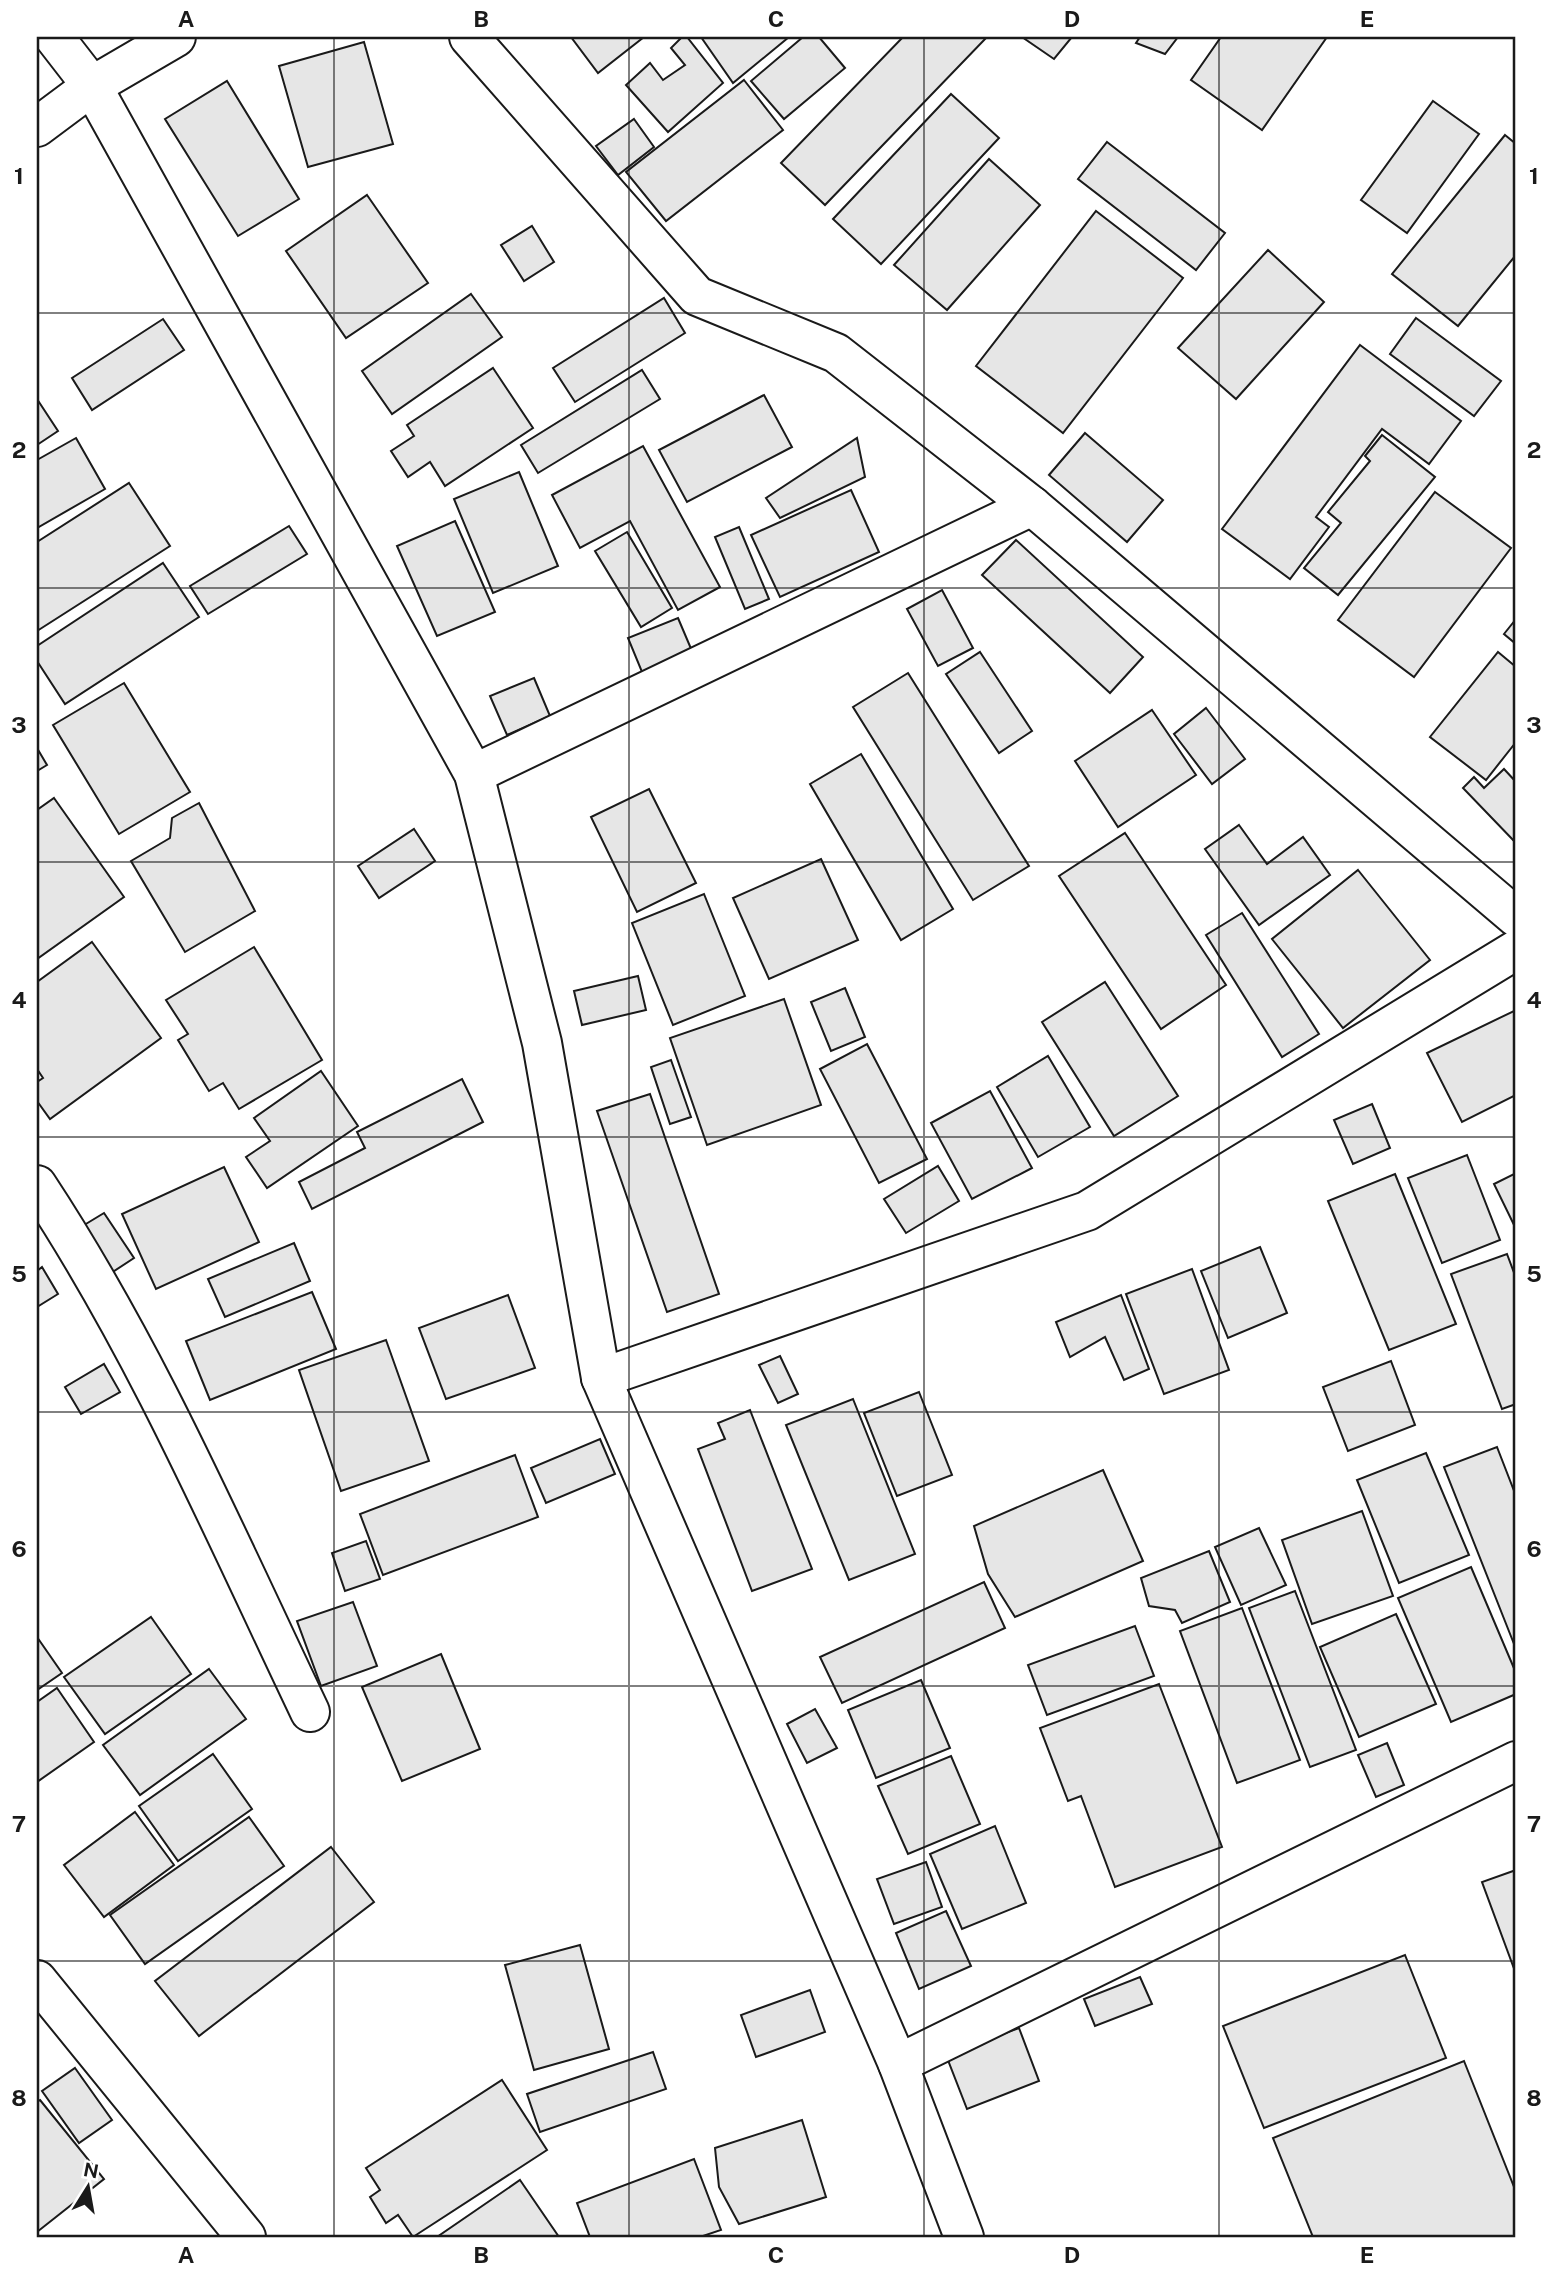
<svg xmlns="http://www.w3.org/2000/svg" width="1553" height="2274" font-family="'Public Sans',sans-serif">
	<style>
		.building { fill: #e6e6e6; stroke: #1a1a1a; stroke-width: 2 }
		.lines { fill: none; stroke-linecap: round; stroke-linejoin: round }
		.street-casing { stroke: #1a1a1a; stroke-width: 42 }
		.street { stroke: #fff; stroke-width: 38 }
		.grid { fill: none; stroke: #1a1a1a; stroke-width: 2; stroke-opacity: 0.55 }
		.neatline { fill: none; stroke: #1a1a1a; stroke-width: 2.5 }
		.grid-label { font-size: 23px; text-anchor: middle; font-weight: bold; fill: #1a1a1a }
	</style>
	<rect width="100%" height="100%" fill="#fff"/>
	<g class="building">
		<polygon points="571,37 644,37 598,73"/>
		<polygon points="682,37 687,37 723,83 668,132 626,85 650,63 663,80 685,65 671,48"/>
		<polygon points="701,37 789,37 733,83"/>
		<polygon points="803,37 819,37 845,68 784,119 751,81"/>
		<polygon points="903,37 987,37 825,205 781,163"/>
		<polygon points="1022,37 1072,37 1054,59"/>
		<polygon points="1140,37 1178,37 1165,54 1136,43"/>
		<polygon points="1221,37 1327,37 1262,130 1191,80"/>
		<polygon points="364,42 393,144 308,167 279,66"/>
		<polygon points="744,80 783,130 666,221 626,172"/>
		<polygon points="227,81 299,199 238,236 165,119"/>
		<polygon points="951,94 999,138 881,264 833,219"/>
		<polygon points="1433,101 1479,134 1407,233 1361,200"/>
		<polygon points="634,119 654,147 618,175 596,146"/>
		<polygon points="1505,135 1516,144 1516,255 1458,326 1392,274"/>
		<polygon points="1107,142 1225,233 1196,270 1078,179"/>
		<polygon points="989,159 1040,205 947,310 894,265"/>
		<polygon points="367,195 428,283 346,338 286,251"/>
		<polygon points="1096,211 1183,278 1063,433 976,366"/>
		<polygon points="532,226 554,262 524,281 501,245"/>
		<polygon points="1268,250 1324,302 1236,399 1178,348"/>
		<polygon points="471,294 502,337 392,414 362,371"/>
		<polygon points="664,298 685,333 575,402 553,368"/>
		<polygon points="1416,318 1501,381 1474,416 1390,354"/>
		<polygon points="163,319 184,350 92,410 72,378"/>
		<polygon points="1360,345 1461,421 1429,464 1382,429 1316,517 1329,527 1290,579 1222,529"/>
		<polygon points="493,368 533,428 445,486 430,462 408,477 391,451 414,436 407,425"/>
		<polygon points="642,370 660,399 538,473 521,445"/>
		<polygon points="764,395 792,447 687,502 659,450"/>
		<polygon points="37,399 58,431 37,445"/>
		<polygon points="1085,433 1163,500 1127,542 1049,475"/>
		<polygon points="1382,435 1435,477 1338,595 1304,568 1341,523 1328,512 1370,461 1365,456"/>
		<polygon points="76,438 105,489 37,528 37,460"/>
		<polygon points="857,438 865,477 780,518 766,498"/>
		<polygon points="643,446 720,587 678,610 630,521 580,548 552,495"/>
		<polygon points="519,472 558,566 493,593 454,499"/>
		<polygon points="129,483 170,546 37,631 37,542"/>
		<polygon points="851,490 879,552 780,597 751,535"/>
		<polygon points="1435,492 1511,548 1414,677 1338,620"/>
		<polygon points="455,521 495,612 437,636 397,546"/>
		<polygon points="289,526 307,554 208,614 190,586"/>
		<polygon points="739,527 769,599 745,609 715,537"/>
		<polygon points="627,532 672,608 641,627 595,551"/>
		<polygon points="1016,540 1143,657 1110,693 982,575"/>
		<polygon points="163,563 199,617 65,704 37,661 37,646"/>
		<polygon points="942,590 973,648 938,666 907,609"/>
		<polygon points="678,618 692,651 642,672 628,638"/>
		<polygon points="1516,619 1516,644 1504,634"/>
		<polygon points="980,652 1032,731 999,753 946,674"/>
		<polygon points="1498,652 1516,667 1516,742 1486,780 1430,737"/>
		<polygon points="908,673 1029,866 973,900 853,707"/>
		<polygon points="534,678 550,716 507,735 490,696"/>
		<polygon points="124,683 190,792 119,834 53,725"/>
		<polygon points="1206,708 1245,759 1212,784 1174,734"/>
		<polygon points="1152,710 1196,775 1118,827 1075,761"/>
		<polygon points="37,748 47,765 37,771"/>
		<polygon points="861,754 953,909 901,940 810,784"/>
		<polygon points="1504,769 1516,782 1515,842 1463,788 1474,777 1484,788"/>
		<polygon points="649,789 696,883 637,912 591,817"/>
		<polygon points="54,798 124,897 37,959 37,810"/>
		<polygon points="199,803 255,911 185,952 131,861 170,838 172,818"/>
		<polygon points="1239,825 1267,864 1303,837 1330,875 1259,925 1205,849"/>
		<polygon points="414,829 435,861 379,898 358,866"/>
		<polygon points="1125,833 1226,985 1161,1029 1059,876"/>
		<polygon points="821,859 858,940 769,979 733,898"/>
		<polygon points="1358,870 1430,960 1343,1028 1272,939"/>
		<polygon points="704,894 745,996 673,1025 632,923"/>
		<polygon points="1242,913 1319,1034 1282,1057 1206,935"/>
		<polygon points="92,942 161,1038 50,1119 37,1101 37,1082 43,1078 37,1069 37,982"/>
		<polygon points="254,947 322,1060 239,1109 223,1083 209,1091 178,1040 188,1034 166,1000"/>
		<polygon points="638,976 646,1010 582,1025 574,991"/>
		<polygon points="1105,982 1178,1096 1114,1136 1042,1022"/>
		<polygon points="845,988 865,1037 831,1051 811,1002"/>
		<polygon points="784,999 821,1105 707,1145 670,1038"/>
		<polygon points="1516,1010 1516,1095 1462,1122 1427,1053"/>
		<polygon points="867,1044 927,1159 879,1183 820,1069"/>
		<polygon points="1048,1056 1090,1127 1038,1157 997,1087"/>
		<polygon points="671,1060 691,1117 670,1124 651,1067"/>
		<polygon points="321,1071 358,1126 267,1188 246,1157 270,1141 254,1118"/>
		<polygon points="462,1079 483,1122 312,1209 299,1182 365,1148 357,1132"/>
		<polygon points="990,1091 1032,1168 972,1199 931,1123"/>
		<polygon points="650,1094 719,1294 667,1312 597,1111"/>
		<polygon points="1372,1104 1390,1148 1353,1164 1334,1120"/>
		<polygon points="1467,1155 1500,1240 1442,1263 1408,1178"/>
		<polygon points="938,1166 959,1201 906,1233 884,1199"/>
		<polygon points="224,1167 259,1242 156,1289 122,1214"/>
		<polygon points="1516,1173 1516,1229 1494,1184"/>
		<polygon points="1395,1174 1456,1324 1389,1350 1328,1201"/>
		<polygon points="104,1213 134,1258 102,1279 71,1233"/>
		<polygon points="294,1243 310,1281 225,1317 208,1279"/>
		<polygon points="1260,1247 1287,1313 1228,1338 1201,1271"/>
		<polygon points="1507,1254 1516,1278 1516,1404 1502,1409 1451,1274"/>
		<polygon points="42,1267 58,1294 37,1307 37,1271"/>
		<polygon points="1192,1269 1229,1370 1164,1394 1126,1294"/>
		<polygon points="312,1292 336,1349 210,1400 186,1341"/>
		<polygon points="508,1295 535,1368 446,1399 419,1328"/>
		<polygon points="1121,1295 1149,1369 1124,1380 1105,1337 1070,1357 1056,1322"/>
		<polygon points="386,1340 429,1461 341,1491 299,1370"/>
		<polygon points="780,1356 798,1394 778,1403 759,1365"/>
		<polygon points="1391,1361 1415,1425 1348,1451 1323,1387"/>
		<polygon points="104,1364 120,1392 81,1414 65,1387"/>
		<polygon points="919,1392 952,1475 897,1496 864,1413"/>
		<polygon points="853,1399 915,1554 849,1580 786,1425"/>
		<polygon points="750,1410 812,1569 752,1591 698,1449 725,1439 718,1423"/>
		<polygon points="600,1439 615,1474 546,1503 531,1468"/>
		<polygon points="1497,1447 1516,1496 1516,1649 1444,1467"/>
		<polygon points="1426,1453 1469,1555 1399,1583 1357,1480"/>
		<polygon points="515,1455 538,1517 383,1575 360,1514"/>
		<polygon points="1103,1470 1143,1561 1015,1617 988,1574 974,1526"/>
		<polygon points="1362,1511 1393,1596 1312,1624 1282,1540"/>
		<polygon points="1259,1528 1286,1585 1241,1605 1215,1547"/>
		<polygon points="366,1541 380,1579 345,1591 332,1553"/>
		<polygon points="1209,1551 1230,1602 1182,1623 1175,1610 1149,1606 1141,1578"/>
		<polygon points="1471,1567 1516,1673 1516,1694 1451,1722 1398,1598"/>
		<polygon points="984,1582 1005,1628 842,1703 820,1657"/>
		<polygon points="1295,1591 1356,1750 1310,1767 1249,1608"/>
		<polygon points="353,1602 377,1666 321,1686 297,1621"/>
		<polygon points="1242,1608 1300,1760 1237,1783 1180,1631"/>
		<polygon points="1396,1614 1436,1704 1359,1737 1320,1647"/>
		<polygon points="151,1617 191,1674 105,1734 64,1677"/>
		<polygon points="1135,1626 1154,1676 1047,1715 1028,1665"/>
		<polygon points="37,1637 62,1673 37,1690"/>
		<polygon points="441,1654 480,1749 402,1781 362,1687"/>
		<polygon points="209,1669 246,1719 140,1795 103,1745"/>
		<polygon points="921,1680 950,1748 876,1778 848,1710"/>
		<polygon points="1159,1684 1222,1847 1115,1887 1081,1796 1068,1801 1040,1728"/>
		<polygon points="57,1688 94,1742 37,1782 37,1702"/>
		<polygon points="815,1709 837,1748 807,1763 787,1724"/>
		<polygon points="1387,1743 1404,1785 1376,1797 1358,1755"/>
		<polygon points="213,1754 252,1809 178,1861 139,1806"/>
		<polygon points="951,1756 980,1824 908,1854 878,1786"/>
		<polygon points="135,1812 174,1865 104,1917 64,1865"/>
		<polygon points="249,1817 284,1866 145,1964 110,1915"/>
		<polygon points="995,1826 1026,1903 962,1929 930,1854"/>
		<polygon points="331,1847 374,1902 199,2036 155,1981"/>
		<polygon points="926,1862 942,1907 894,1924 877,1879"/>
		<polygon points="1516,1870 1516,1974 1482,1882"/>
		<polygon points="946,1911 971,1966 919,1989 896,1933"/>
		<polygon points="580,1945 609,2049 534,2070 505,1965"/>
		<polygon points="1405,1955 1446,2058 1264,2128 1223,2026"/>
		<polygon points="1140,1977 1152,2004 1095,2026 1084,1999"/>
		<polygon points="810,1990 825,2032 756,2057 741,2015"/>
		<polygon points="1019,2028 1039,2081 967,2109 946,2055"/>
		<polygon points="653,2052 666,2089 540,2132 527,2094"/>
		<polygon points="1464,2061 1516,2192 1516,2237 1313,2237 1273,2138"/>
		<polygon points="75,2068 112,2120 79,2143 42,2091"/>
		<polygon points="502,2080 547,2150 413,2237 398,2215 386,2223 370,2197 380,2190 366,2168"/>
		<polygon points="40,2100 104,2179 37,2232 37,2102"/>
		<polygon points="802,2120 826,2197 739,2224 719,2187 715,2148"/>
		<polygon points="694,2159 721,2230 700,2237 590,2237 577,2203"/>
		<polygon points="520,2180 559,2237 437,2237"/>
	</g>
	<g class="lines">
		<g class="street-casing">
			<g id="street">
				<polyline points="54,37 92,86 474,774 542,1043 601,1378 898,2064 964,2237"/>
				<polyline points="469,37 697,296 836,353 1032,506 1516,917"/>
				<polyline points="37,127 92,86 176,37"/>
				<polyline points="474,774 1032,506"/>
				<path d="M37,1185C146,1350 225,1534 310,1712"/>
				<polyline points="601,1378 1087,1211 1516,950"/>
				<polyline points="37,1980 246,2237"/>
				<polyline points="898,2064 1516,1761"/>
			</g>
		</g>
		<use href="#street" class="street"/>
	</g>
	<path class="grid" d="M334,37V2237M629,37V2237M924,37V2237M1219,37V2237M37,313H1516M37,588H1516M37,862H1516M37,1137H1516M37,1412H1516M37,1686H1516M37,1961H1516"/>
	<rect width="1553" height="2274" fill="none" stroke="#ffffff" stroke-width="77"/>
	<g transform="translate(88 2187) rotate(11)" stroke="#ffffff" stroke-width="5" paint-order="stroke">
	<path d="M0-5L12 26L0 18L-12 26Z" fill="#1a1a1a"/>
	<text y="-10" font-size="19" font-weight="bold" text-anchor="middle" fill="#1a1a1a">N</text>
	</g>
	<rect x="38" y="38" width="1476" height="2198" class="neatline"/>
	<g class="grid-label">
		<text x="186" y="27">A</text>
		<text x="481" y="27">B</text>
		<text x="776" y="27">C</text>
		<text x="1072" y="27">D</text>
		<text x="1367" y="27">E</text>
		<text x="19" y="184">1</text>
		<text x="1534" y="184">1</text>
		<text x="19" y="458">2</text>
		<text x="1534" y="458">2</text>
		<text x="19" y="733">3</text>
		<text x="1534" y="733">3</text>
		<text x="19" y="1008">4</text>
		<text x="1534" y="1008">4</text>
		<text x="19" y="1282">5</text>
		<text x="1534" y="1282">5</text>
		<text x="19" y="1557">6</text>
		<text x="1534" y="1557">6</text>
		<text x="19" y="1832">7</text>
		<text x="1534" y="1832">7</text>
		<text x="19" y="2106">8</text>
		<text x="1534" y="2106">8</text>
		<text x="186" y="2263">A</text>
		<text x="481" y="2263">B</text>
		<text x="776" y="2263">C</text>
		<text x="1072" y="2263">D</text>
		<text x="1367" y="2263">E</text>
	</g>
</svg>
